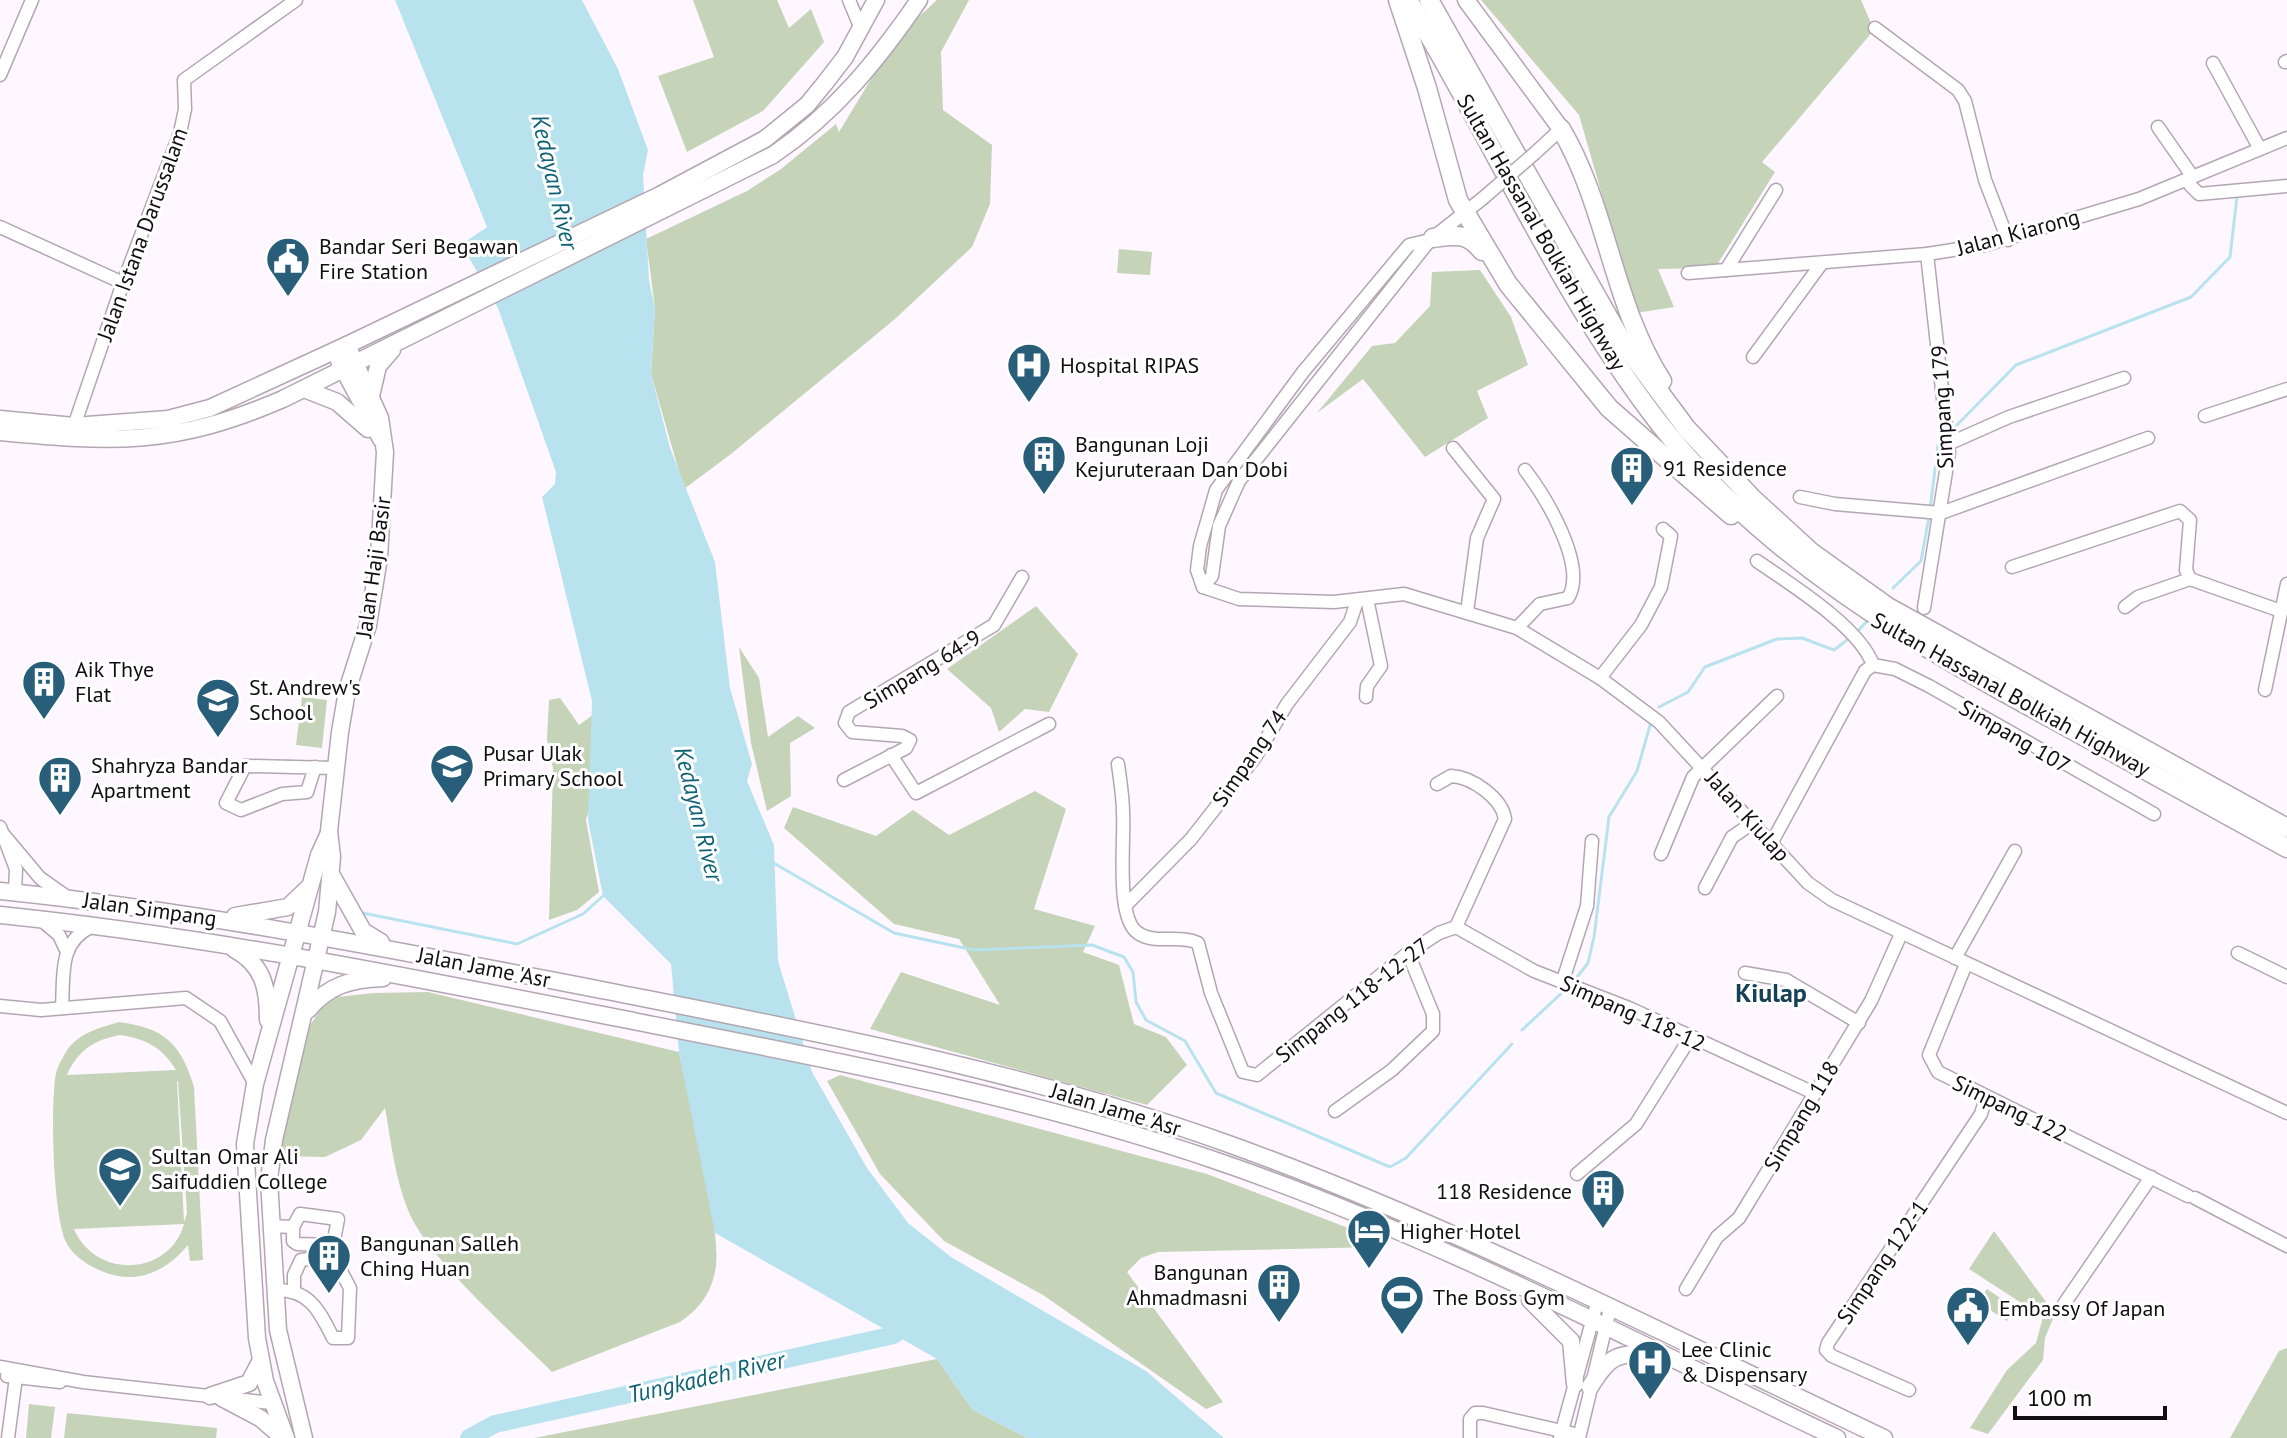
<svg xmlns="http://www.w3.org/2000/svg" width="2287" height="1438" font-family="'PT Sans',sans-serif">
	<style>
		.green { fill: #c5d3b9; fill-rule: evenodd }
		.water { fill: #b8e3ee }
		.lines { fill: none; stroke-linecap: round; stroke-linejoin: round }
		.stream { stroke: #b8e3ee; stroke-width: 3 }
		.river { stroke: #b8e3ee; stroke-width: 18 }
		.minor-casing { stroke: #b2a6b2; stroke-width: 15 }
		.major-casing { stroke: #b2a6b2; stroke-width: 19 }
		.highway-casing { stroke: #b2a6b2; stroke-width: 21 }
		.minor { stroke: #fff; stroke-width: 12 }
		.major { stroke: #fff; stroke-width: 16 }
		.highway { stroke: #fff; stroke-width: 18 }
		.minor-bridge-casing { stroke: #b2a6b2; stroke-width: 15; stroke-linecap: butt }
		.minor-bridge { stroke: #fff; stroke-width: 12 }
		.labels { text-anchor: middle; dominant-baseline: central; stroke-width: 6; stroke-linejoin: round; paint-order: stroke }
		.street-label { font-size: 22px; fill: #110d11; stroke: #fff }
		.poi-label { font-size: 22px; fill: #110d11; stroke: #fff; text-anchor: start }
		.water-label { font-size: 24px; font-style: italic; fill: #0e6273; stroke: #fff }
		.quarter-label { font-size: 26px; font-weight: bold; fill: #154056; stroke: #fff }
	</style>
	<rect width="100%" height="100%" fill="#fff7ff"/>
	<g class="green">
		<polygon points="693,0 777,0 789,28 811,9 824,42 763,111 687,152 658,76 714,57"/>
		<polygon points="937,0 969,0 941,52 943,110 992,145 990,204 972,247 895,319 731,454 684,489 651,374 655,308 646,239 747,191 781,169 836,124 839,132 896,38"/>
		<polygon points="1481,0 1861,0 1874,30 1762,162 1775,172 1715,268 1658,269 1674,307 1636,313 1579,115"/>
		<polygon points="1119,249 1152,252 1150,275 1117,273"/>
		<polygon points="1480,270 1511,317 1528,365 1477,391 1488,418 1425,457 1363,379 1317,413 1372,346 1395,343 1430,306 1432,272"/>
		<polygon points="1036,606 1078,654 1049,712 1025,709 999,732 991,708 947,669"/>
		<polygon points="739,647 759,678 768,737 798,716 815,728 790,743 791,796 767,811 751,743"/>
		<polygon points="302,697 327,700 322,748 296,745"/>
		<polygon points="560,698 579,725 594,714 597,782 586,820 599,892 577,910 549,920 553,768 547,739 549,700"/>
		<polygon points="1035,791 1066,809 1034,909 1095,926 1083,952 1119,965 1134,1024 1166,1037 1187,1065 1147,1105 870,1029 901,972 1000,1005 959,939 894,924 784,828 793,807 876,836 913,810 949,835"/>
		<path d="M428,992L679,1052C689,1101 724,1230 715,1272C710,1295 699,1309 680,1322L552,1372C513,1333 427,1258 408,1210C395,1178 391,1142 385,1108L361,1140L325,1157L278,1156L303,1036L328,998L374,993Z"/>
		<path d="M119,1022C164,1028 181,1043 194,1087L203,1260L190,1261L188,1245C162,1276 130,1287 93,1267C83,1262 71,1253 66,1242C53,1216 50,1104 56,1073C58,1065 65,1053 70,1046C83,1032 101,1027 119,1022ZM120,1035C146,1039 162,1047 176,1070L67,1075C78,1050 94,1040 120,1035ZM178,1081L187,1213L184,1222L177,1081ZM184,1224C169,1277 95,1279 74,1229Z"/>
		<polygon points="840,1075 1207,1174 1356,1231 1376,1247 1158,1252 1141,1258 1127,1272 1223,1402 1206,1409 1043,1295 944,1241 880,1174 827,1081"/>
		<polygon points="1994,1231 2055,1314 2045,1338 2043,1360 1988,1434 1970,1428 2007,1370 2036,1343 2043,1317 1969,1269"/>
		<polygon points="1987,1289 2015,1308 2007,1321 1978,1302"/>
		<polygon points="2287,1348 2287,1438 2230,1438 2279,1351"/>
		<polygon points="937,1359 973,1410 1027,1438 534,1438"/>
		<polygon points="29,1404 55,1407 51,1438 26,1438"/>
		<polygon points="67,1413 217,1428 216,1438 64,1438"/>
	</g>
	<polygon class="water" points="395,0 582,0 618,69 648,150 643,175 649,280 655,308 651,374 670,448 715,562 730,688 752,764 747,781 774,845 778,961 812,1072 867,1168 908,1223 951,1257 1146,1371 1224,1438 1027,1438 973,1410 937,1359 715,1233 679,1052 671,964 603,896 588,820 592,701 542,497 555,484 556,472 498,308 465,251 465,242 487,227"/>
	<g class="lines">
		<g class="stream">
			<polyline points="1956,426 2016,365 2191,297 2230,257 2237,197"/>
			<polyline points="1930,510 1938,445 1943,440"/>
			<polyline points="1893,588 1921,561 1929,517"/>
			<polyline points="1857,632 1868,620"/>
			<polyline points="1659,707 1688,692 1705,667 1777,639 1802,638 1834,650 1851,637"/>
			<polyline points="772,862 894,933 974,950 1092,945 1124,957 1133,972 1136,1002 1146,1020 1185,1041 1216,1093 1390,1167 1406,1158 1512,1044"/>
			<polyline points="363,913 517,944 583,914 603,896"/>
			<polyline points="1577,977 1588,963 1594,937 1609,817 1637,771 1651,722"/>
			<polyline points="1522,1030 1566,989"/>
		</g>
		<polyline class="river" points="469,1438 495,1424 894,1335 910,1319"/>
		<g class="minor-casing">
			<g id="minor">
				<polyline points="849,0 861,29"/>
				<polyline points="1875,28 1958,90 1965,101 1985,180 2008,240"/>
				<polyline points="2285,62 2287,61"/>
				<polyline points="2213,63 2260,149"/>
				<polyline points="0,75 32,0"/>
				<polyline points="2158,127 2190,173 2190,185 2199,194 2287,186"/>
				<polyline points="1535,153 1561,129"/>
				<polyline points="0,227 123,283"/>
				<polyline points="1726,270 1776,190"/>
				<polyline points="1688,273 1927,254 1985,245 2139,199 2287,138"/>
				<polyline points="1753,357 1822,263"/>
				<polyline points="2205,416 2287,389"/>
				<polyline points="74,426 123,283 180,133 185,109 184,80 296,0"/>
				<polyline points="1948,444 2009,417 2124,378"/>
				<polyline points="1453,448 1494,499 1477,538 1467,612"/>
				<polyline points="1800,497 1835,504 1941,513 2148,438"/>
				<path d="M1757,561C1790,584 1860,627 1873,665"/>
				<polyline points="2012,567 2180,511 2190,520 2186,570 2190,579 2281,611"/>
				<polyline points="1203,587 1239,599 1334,602 1404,594 1517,628 1600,678 1659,722 1808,883 1832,900 2287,1113"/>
				<polyline points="1203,587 1212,576 1219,526 1239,481 1430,240 1482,199"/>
				<polyline points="1203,587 1197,570 1200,546 1216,490 1303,372 1409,245 1430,240"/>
				<polyline points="2125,607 2138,597 2190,579"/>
				<polyline points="1924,608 1949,453 1927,254"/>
				<path d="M1517,628L1540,604L1568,598C1588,566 1545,496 1525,470"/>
				<polyline points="1600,678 1641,625 1661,587 1671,536 1663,529"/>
				<polyline points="2265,690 2287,584"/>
				<polyline points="1366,697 1367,686 1381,666 1367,599"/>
				<polyline points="891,755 916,793 1049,724"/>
				<path d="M1118,764C1120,780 1123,796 1123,813C1125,839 1115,918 1138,933C1155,945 1180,934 1198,943L1211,993L1243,1072L1257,1075L1408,953L1439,933L1456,927"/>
				<polyline points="315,767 307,792 282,794 241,810 226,803 245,766 249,766 335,768"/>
				<polyline points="844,780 906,748 910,740 902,736 852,732 845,723 849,712 994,625 1022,577"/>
				<path d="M1437,784L1451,776C1472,777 1502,798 1505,819L1456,927"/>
				<polyline points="0,827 16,869 15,892"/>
				<polyline points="4,835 40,878 67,897"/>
				<polyline points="1772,842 1865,671 1873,665 1895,669 1929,686 2154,814"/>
				<polyline points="1661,854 1693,777 1777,696"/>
				<polyline points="1705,888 1732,837 1754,822"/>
				<polyline points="1125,906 1191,839 1256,756 1287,704 1350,622 1357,601"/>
				<polyline points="40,919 59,935 66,950"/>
				<polyline points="1456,927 1534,971 1629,1008 1814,1093"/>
				<polyline points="2238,953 2287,977"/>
				<polyline points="1955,958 2015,851"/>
				<polyline points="1966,964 1929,1055 1938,1072 2188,1196"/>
				<polyline points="1745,973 1786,980 1859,1023"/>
				<polyline points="1563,980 1587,906 1592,841"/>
				<polyline points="0,1006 41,1010 186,998 220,1021 255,1084"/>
				<path d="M62,1008C64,975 58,941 93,926"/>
				<polyline points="1335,1111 1392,1070 1433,1031 1433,1014 1408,953"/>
				<polyline points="1577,1174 1636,1124 1690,1038"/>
				<polyline points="2195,1198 2287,1246"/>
				<polyline points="271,1226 293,1227 293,1241 297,1244 333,1245 338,1219 300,1214 293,1227"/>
				<polyline points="1686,1289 1717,1237 1739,1218 1871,1001 1901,934"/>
				<path d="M275,1290C309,1289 319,1310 333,1338H348L350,1288L336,1262L317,1258L301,1260L294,1275V1290"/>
				<polyline points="2064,1304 2151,1177"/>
				<polyline points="0,1367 83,1382 271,1403"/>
				<polyline points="7,1376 60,1382"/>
				<polyline points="1909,1390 1832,1356 1826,1350 1828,1343 1981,1114 1986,1097"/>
				<polyline points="8,1438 16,1377"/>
				<polyline points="1470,1438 1470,1419 1475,1413 1483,1413 1579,1435"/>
				<polyline points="1560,1438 1597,1303"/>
				<polyline points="1579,1438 1610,1309"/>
			</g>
		</g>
		<g class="major-casing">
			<g id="major">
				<polyline points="1466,0 1561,129"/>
				<polyline points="339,361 381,439"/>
				<polyline points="304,389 337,402 368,429"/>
				<polyline points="371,396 378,366 392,350"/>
				<polyline points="0,419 74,426 168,419 210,408 347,345 660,195 765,139 807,105 825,83 845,57 876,0"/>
				<path d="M0,432C115,443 174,446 283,399L773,155C835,113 877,61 919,0"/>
				<polyline points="332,876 363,931 381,942"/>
				<path d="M0,891C205,912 405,952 607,991C814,1032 1023,1071 1223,1142C1450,1223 1666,1335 1884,1438"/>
				<path d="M0,915C215,937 426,980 638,1022C831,1060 1025,1096 1211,1159C1427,1232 1632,1341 1837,1438"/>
				<polyline points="235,916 288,907 310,886"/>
				<path d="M234,949C264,965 268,989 268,1020"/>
				<path d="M308,1010C328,985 352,979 383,978"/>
				<polyline points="1530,1300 1571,1341 1575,1384"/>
				<path d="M1590,1387C1610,1355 1616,1353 1654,1354"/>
				<polyline points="210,1396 249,1383 260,1362"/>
				<polyline points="222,1398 260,1418 282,1437"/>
				<polyline points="286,1438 265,1381 257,1338 245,1144 255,1084 319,855 329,833"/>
				<polyline points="304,1438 278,1330 269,1180 274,1140 327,912 332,857 329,831 340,732 347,691 368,625 379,558 385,452 380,418 347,345"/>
			</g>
		</g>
		<g class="highway-casing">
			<g id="highway">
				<polyline points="1398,0 1427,88 1458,200 1508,284 1609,408 1731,515"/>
				<path d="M1408,0C1493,139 1559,294 1659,423C1764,558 1913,643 2060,723C2136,765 2211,806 2287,848"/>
				<polyline points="1429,0 1623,343 1687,429 1752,498 1811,552 1888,607 2287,828"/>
				<path d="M1561,129C1608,209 1612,303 1662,381"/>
				<path d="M1433,238C1455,235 1467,232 1482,251"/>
			</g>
		</g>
		<use href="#minor" class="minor"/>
		<use href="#major" class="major"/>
		<use href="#highway" class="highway"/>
		<g class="minor-bridge-casing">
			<polyline id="minor-bridge" points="1482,199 1535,153"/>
		</g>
		<use href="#minor-bridge" class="minor-bridge"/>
	</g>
	<defs>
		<g id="civic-pin" transform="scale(2.3)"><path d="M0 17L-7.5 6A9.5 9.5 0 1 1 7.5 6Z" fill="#295e7a" stroke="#fff"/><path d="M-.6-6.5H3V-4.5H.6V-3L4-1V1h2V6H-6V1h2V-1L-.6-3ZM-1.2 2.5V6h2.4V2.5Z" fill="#fff"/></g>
		<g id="hospital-pin" transform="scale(2.3)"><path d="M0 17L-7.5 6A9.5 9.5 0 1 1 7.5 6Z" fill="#295e7a" stroke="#fff"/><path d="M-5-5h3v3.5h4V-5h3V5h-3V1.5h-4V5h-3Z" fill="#fff"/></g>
		<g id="building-pin" transform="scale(2.3)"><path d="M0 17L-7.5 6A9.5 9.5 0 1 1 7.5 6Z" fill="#295e7a" stroke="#fff"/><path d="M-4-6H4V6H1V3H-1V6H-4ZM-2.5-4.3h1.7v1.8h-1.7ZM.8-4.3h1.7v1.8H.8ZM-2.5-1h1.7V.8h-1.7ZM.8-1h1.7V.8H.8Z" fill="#fff"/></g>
		<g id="school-pin" transform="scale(2.3)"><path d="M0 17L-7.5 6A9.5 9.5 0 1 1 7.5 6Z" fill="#295e7a" stroke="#fff"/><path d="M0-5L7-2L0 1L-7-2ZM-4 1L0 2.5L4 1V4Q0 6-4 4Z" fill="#fff"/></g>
		<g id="hotel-pin" transform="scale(2.3)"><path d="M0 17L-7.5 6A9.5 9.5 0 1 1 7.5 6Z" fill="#295e7a" stroke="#fff"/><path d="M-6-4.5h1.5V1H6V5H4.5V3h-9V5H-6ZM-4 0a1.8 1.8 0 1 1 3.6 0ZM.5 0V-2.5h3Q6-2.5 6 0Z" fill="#fff"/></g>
		<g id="stadium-pin" transform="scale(2.3)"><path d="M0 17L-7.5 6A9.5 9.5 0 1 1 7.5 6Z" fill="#295e7a" stroke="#fff"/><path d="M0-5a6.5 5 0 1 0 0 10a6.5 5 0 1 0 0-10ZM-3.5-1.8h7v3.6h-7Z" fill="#fff"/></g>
	</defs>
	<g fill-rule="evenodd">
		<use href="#civic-pin" x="288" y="259"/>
		<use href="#hospital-pin" x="1029" y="365"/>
		<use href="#building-pin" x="1044" y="457"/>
		<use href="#building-pin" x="1632" y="468"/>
		<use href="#building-pin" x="44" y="682"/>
		<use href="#school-pin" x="218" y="700"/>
		<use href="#school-pin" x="452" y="766"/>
		<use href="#building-pin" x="60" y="778"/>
		<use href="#school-pin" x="120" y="1169"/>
		<use href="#building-pin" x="1603" y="1191"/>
		<use href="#hotel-pin" x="1369" y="1231"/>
		<use href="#building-pin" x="329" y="1256"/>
		<use href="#building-pin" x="1279" y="1285"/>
		<use href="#stadium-pin" x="1402" y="1297"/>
		<use href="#civic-pin" x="1968" y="1308"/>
		<use href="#hospital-pin" x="1650" y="1362"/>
	</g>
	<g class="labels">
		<g class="street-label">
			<text transform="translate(1542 232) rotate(60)">Sultan Hassanal Bolkiah Highway</text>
			<text transform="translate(2018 232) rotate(-15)">Jalan Kiarong</text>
			<text transform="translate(142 234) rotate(-70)">Jalan Istana Darussalam</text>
			<text transform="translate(1942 407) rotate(-93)">Simpang 179</text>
			<text transform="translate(373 567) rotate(-82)">Jalan Haji Basir</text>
			<text transform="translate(922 669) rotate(-31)">Simpang 64-9</text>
			<text transform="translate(2011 694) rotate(29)">Sultan Hassanal Bolkiah Highway</text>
			<text transform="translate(2015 736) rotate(30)">Simpang 107</text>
			<text transform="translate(1249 758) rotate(-55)">Simpang 74</text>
			<text transform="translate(1748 816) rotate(48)">Jalan Kiulap</text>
			<text transform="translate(150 909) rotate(8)">Jalan Simpang</text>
			<text transform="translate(484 967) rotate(11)">Jalan Jame 'Asr</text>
			<text transform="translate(1352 1000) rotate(-38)">Simpang 118-12-27</text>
			<text transform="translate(1633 1013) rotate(24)">Simpang 118-12</text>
			<text transform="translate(2010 1108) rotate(26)">Simpang 122</text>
			<text transform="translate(1116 1109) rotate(17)">Jalan Jame 'Asr</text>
			<text transform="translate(1801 1116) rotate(-59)">Simpang 118</text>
			<text transform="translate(1882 1262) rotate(-56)">Simpang 122-1</text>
		</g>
		<g class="poi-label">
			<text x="319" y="246">Bandar Seri Begawan<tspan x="319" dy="25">Fire Station</tspan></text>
			<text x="1060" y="365">Hospital RIPAS</text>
			<text x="1075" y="444">Bangunan Loji<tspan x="1075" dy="25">Kejuruteraan Dan Dobi</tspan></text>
			<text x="1663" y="468">91 Residence</text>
			<text x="75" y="669">Aik Thye<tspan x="75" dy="25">Flat</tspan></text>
			<text x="249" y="687">St. Andrew's<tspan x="249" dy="25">School</tspan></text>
			<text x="483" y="753">Pusar Ulak<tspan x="483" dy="25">Primary School</tspan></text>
			<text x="91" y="765">Shahryza Bandar<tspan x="91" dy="25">Apartment</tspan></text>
			<text x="151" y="1156">Sultan Omar Ali<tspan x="151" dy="25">Saifuddien College</tspan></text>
			<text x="1572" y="1191" text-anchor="end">118 Residence</text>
			<text x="1400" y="1231">Higher Hotel</text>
			<text x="360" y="1243">Bangunan Salleh<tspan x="360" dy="25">Ching Huan</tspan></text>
			<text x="1248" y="1272" text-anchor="end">Bangunan<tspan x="1248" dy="25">Ahmadmasni</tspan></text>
			<text x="1433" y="1297">The Boss Gym</text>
			<text x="1999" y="1308">Embassy Of Japan</text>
			<text x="1681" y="1349">Lee Clinic<tspan x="1681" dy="25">&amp; Dispensary</tspan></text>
		</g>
		<g class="water-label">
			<text transform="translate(555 182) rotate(77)">Kedayan River</text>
			<text transform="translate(699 814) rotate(76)">Kedayan River</text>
			<text transform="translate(706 1377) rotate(-13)">Tungkadeh River</text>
		</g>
		<g class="quarter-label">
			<text x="1771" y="992">Kiulap</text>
		</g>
	</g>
	<path d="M2015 1406v12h150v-12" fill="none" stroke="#110d11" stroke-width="4"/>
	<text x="2027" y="1406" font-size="24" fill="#110d11" stroke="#ffffff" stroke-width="6" paint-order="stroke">100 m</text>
</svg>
